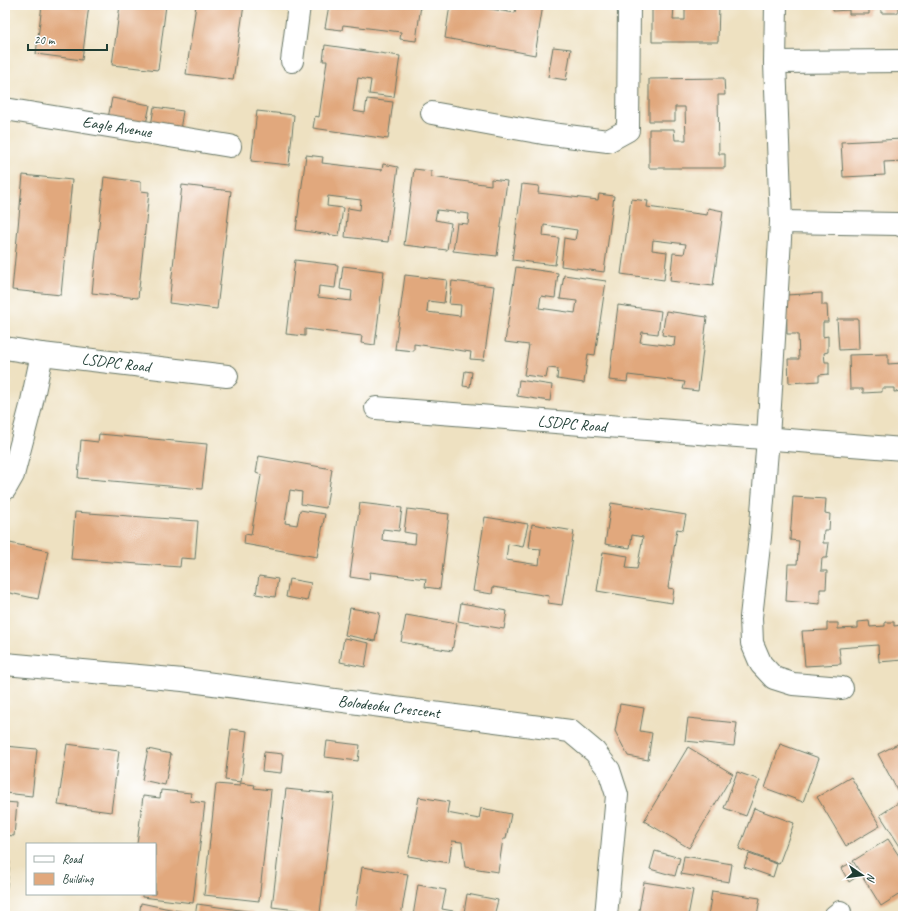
<svg xmlns="http://www.w3.org/2000/svg" width="908" height="921" font-family="Caveat,sans-serif">
	<style>
		.building { fill: #e1a87d }
		.lines { fill: none; stroke-linecap: round; stroke-linejoin: round }
		.minor-casing { stroke: #677665; stroke-width: 24 }
		.minor { stroke: #fff; stroke-width: 22 }
		.labels { text-anchor: middle; dominant-baseline: central; stroke-width: 3; stroke-linejoin: round; paint-order: stroke }
		.street-label { font-size: 16px; fill: #1f3d34; stroke: #fff }
	</style>
	<rect width="100%" height="100%" fill="#fff"/>
	<filter id="ink" filterUnits="userSpaceOnUse"><feTurbulence type="fractalNoise" baseFrequency=".025" numOctaves="2"/><feDisplacementMap in="SourceGraphic" scale="8" xChannelSelector="R" yChannelSelector="G"/><feConvolveMatrix kernelMatrix="1 2 1 2 8 2 1 2 1" color-interpolation-filters="sRGB"/></filter>
	<filter id="wash" filterUnits="userSpaceOnUse"><feTurbulence type="fractalNoise" baseFrequency=".012" numOctaves="4" result="noise"/><feDisplacementMap in="SourceGraphic" scale="16" xChannelSelector="R" yChannelSelector="G"/><feGaussianBlur stdDeviation="0.9" result="paint"/><feColorMatrix in="noise" values="0 0 0 0 0 0 0 0 0 0 0 0 0 0 0 0 0 1.4 0 .05"/><feComposite in="paint" operator="in"/></filter>
	<g filter="url(#wash)">
		<rect width="100%" height="100%" fill="#eee1c1"/>
		<g id="blocks">
			<g class="building">
				<polygon points="42,5 89,5 82,60 36,54"/>
				<polygon points="120,5 166,5 158,70 112,65"/>
				<polygon points="196,5 244,5 233,80 186,74"/>
				<polygon points="329,5 421,5 416,41 400,39 401,32 343,25 342,30 325,28"/>
				<polygon points="450,5 479,5 478,7 515,13 516,5 543,5 535,55 445,38"/>
				<polygon points="685,5 719,5 718,42 652,42 652,6 674,6 673,20 685,20"/>
				<polygon points="833,5 898,5 898,13 881,13 881,8 869,8 869,14 849,14 849,10 833,11"/>
				<polygon points="325,45 400,56 394,97 369,94 371,80 358,78 353,111 365,113 367,99 393,102 388,139 313,128 315,116 319,117 327,61 323,61"/>
				<polygon points="553,47 571,49 566,80 548,77"/>
				<polygon points="724,78 725,95 718,95 719,154 725,154 725,168 649,168 649,129 674,129 675,140 686,140 685,107 675,107 675,121 649,121 649,79"/>
				<polygon points="112,98 150,105 146,124 108,118"/>
				<polygon points="154,107 183,111 180,130 151,126"/>
				<polygon points="257,111 294,115 289,165 251,161"/>
				<polygon points="903,139 903,161 884,162 885,175 843,177 841,142"/>
				<polygon points="306,155 323,157 322,163 382,170 383,164 398,167 388,242 345,237 348,208 360,210 361,200 328,196 327,206 343,208 339,236 296,230"/>
				<polygon points="414,169 431,171 431,177 491,185 491,179 507,181 497,256 453,251 457,223 468,224 469,214 437,210 435,220 451,223 447,250 404,245"/>
				<polygon points="23,175 72,180 61,295 12,290"/>
				<polygon points="104,177 141,182 141,191 149,192 138,298 92,293"/>
				<polygon points="522,184 539,186 538,193 598,200 599,194 614,196 604,272 561,266 564,238 575,240 577,230 544,225 543,236 559,238 555,265 512,260"/>
				<polygon points="182,185 231,191 217,309 169,303"/>
				<polygon points="631,199 648,201 647,207 707,215 708,208 723,211 713,286 670,281 673,253 684,254 686,244 653,240 652,250 667,252 664,280 621,274"/>
				<polygon points="295,260 338,265 335,288 319,286 318,297 351,301 352,291 340,289 343,266 384,271 375,345 361,343 362,336 305,329 305,336 286,334"/>
				<polygon points="516,267 558,273 555,298 541,296 539,308 575,313 577,301 560,299 564,275 606,281 595,355 588,354 584,383 557,379 558,369 548,368 546,378 524,375 529,345 505,342"/>
				<polygon points="405,275 447,280 444,303 428,301 427,312 460,316 461,305 449,304 452,281 494,286 484,360 470,359 471,352 414,344 414,351 395,349"/>
				<polygon points="822,293 822,305 827,305 828,322 823,322 823,337 828,336 828,352 824,353 825,362 829,362 829,374 819,375 819,381 789,383 788,359 799,359 798,334 787,334 786,295"/>
				<polygon points="618,305 661,311 658,334 642,332 640,342 674,346 675,337 662,335 666,311 707,317 698,391 683,389 685,382 628,375 627,382 609,380"/>
				<polygon points="837,319 858,319 859,349 839,350"/>
				<polygon points="888,354 888,364 903,363 903,391 894,392 894,388 882,388 882,392 863,393 863,389 850,389 849,355"/>
				<polygon points="465,371 472,372 470,387 463,386"/>
				<polygon points="519,380 552,385 550,401 517,396"/>
				<polygon points="99,434 207,444 202,489 78,478 81,440 98,442"/>
				<polygon points="259,456 332,469 326,508 301,504 302,492 290,490 285,523 297,525 300,510 325,514 317,557 244,544 245,534 251,535 261,475 256,473"/>
				<polygon points="793,497 826,499 825,513 830,514 829,530 824,530 823,543 829,543 827,558 822,558 821,571 827,571 826,589 820,589 820,604 786,601 788,564 797,564 799,541 790,540"/>
				<polygon points="360,503 402,508 399,531 383,529 382,540 415,544 416,534 404,532 407,509 449,514 440,589 425,587 426,579 370,572 369,580 350,577"/>
				<polygon points="611,503 686,515 683,530 677,529 668,588 674,589 672,603 597,591 603,552 628,556 626,568 637,569 643,537 632,535 630,548 605,544"/>
				<polygon points="75,512 198,521 195,559 181,558 180,567 71,559"/>
				<polygon points="485,517 528,524 523,547 508,544 506,560 539,565 541,549 529,548 532,524 574,531 562,605 548,603 549,596 493,587 492,594 473,591"/>
				<polygon points="5,542 48,551 38,599 5,592"/>
				<polygon points="259,576 278,579 275,597 256,594"/>
				<polygon points="289,579 311,583 307,601 286,597"/>
				<polygon points="461,603 507,611 504,629 458,621"/>
				<polygon points="350,608 380,613 375,641 345,635"/>
				<polygon points="406,615 457,624 452,651 401,642"/>
				<polygon points="869,621 870,627 885,626 885,622 894,622 894,626 902,625 903,660 879,662 878,645 839,648 841,664 805,666 802,631 827,630 827,623 838,623 838,629 858,628 858,622"/>
				<polygon points="344,638 369,643 365,667 340,662"/>
				<polygon points="620,704 644,708 640,731 652,733 648,760 628,756 615,731"/>
				<polygon points="688,718 737,723 734,746 685,741"/>
				<polygon points="231,729 247,731 241,782 225,780"/>
				<polygon points="327,741 360,745 358,761 325,757"/>
				<polygon points="900,743 903,743 903,799 902,799 878,754"/>
				<polygon points="67,744 119,751 111,812 58,805"/>
				<polygon points="780,744 819,758 803,802 765,788"/>
				<polygon points="5,746 37,749 32,796 5,793"/>
				<polygon points="688,747 733,774 689,848 644,821"/>
				<polygon points="148,749 171,754 165,785 142,780"/>
				<polygon points="264,752 283,754 281,773 262,771"/>
				<polygon points="737,772 760,780 746,816 724,808"/>
				<polygon points="851,777 880,826 846,846 817,797"/>
				<polygon points="240,783 255,785 254,788 271,790 259,901 204,895 216,784 240,786"/>
				<polygon points="286,789 334,794 320,913 272,907"/>
				<polygon points="161,790 191,793 190,801 205,803 193,903 142,897 142,894 155,894 155,844 137,844 143,796 160,798"/>
				<polygon points="419,797 449,802 447,813 479,819 481,808 511,814 506,839 503,839 498,872 465,867 462,842 452,841 449,863 408,856"/>
				<polygon points="901,801 903,805 903,851 880,815"/>
				<polygon points="5,802 17,803 14,836 5,835"/>
				<polygon points="754,808 794,823 779,864 739,849"/>
				<polygon points="888,839 903,862 903,892 881,906 853,861"/>
				<polygon points="655,851 680,858 675,876 650,869"/>
				<polygon points="749,854 777,864 773,877 744,867"/>
				<polygon points="684,856 732,864 729,882 681,874"/>
				<polygon points="5,861 10,862 6,893 5,893"/>
				<polygon points="851,863 858,876 849,882 841,868"/>
				<polygon points="362,867 408,874 401,916 381,916 355,912"/>
				<polygon points="644,882 693,890 688,916 638,916"/>
				<polygon points="418,885 446,890 442,909 464,913 467,894 498,900 494,916 413,916"/>
				<polygon points="712,891 760,898 757,916 708,916"/>
				<polygon points="141,903 189,913 189,916 139,916"/>
				<polygon points="197,904 254,912 254,916 195,916"/>
			</g>
		</g>
	</g>
	<g filter="url(#ink)">
		<use href="#blocks" fill-opacity="0" stroke="#677665" stroke-width="1"/>
		<g class="lines">
			<g class="minor-casing">
				<g id="minor">
					<polyline points="776,5 775,62 781,222 768,438 760,537 751,617 752,643 761,664 774,678 793,684 842,688"/>
					<polyline points="292,61 299,5"/>
					<polyline points="775,62 903,61"/>
					<polyline points="5,109 230,146"/>
					<polyline points="432,113 543,133 608,141 628,130 629,5"/>
					<polyline points="781,222 898,224 903,226"/>
					<polyline points="5,348 42,354 227,376"/>
					<polyline points="376,408 903,449"/>
					<polyline points="5,489 13,475 31,406 42,354"/>
					<polyline points="5,664 183,680 570,731 595,752 609,770 617,795 606,916"/>
					<polyline points="835,916 840,912"/>
				</g>
			</g>
			<use href="#minor" class="minor"/>
		</g>
	</g>
	<g class="labels">
		<g class="street-label">
			<text transform="translate(117 127) rotate(9)">Eagle Avenue</text>
			<text transform="translate(116 363) rotate(7)">LSDPC Road</text>
			<text transform="translate(572 424) rotate(5)">LSDPC Road</text>
			<text transform="translate(389 707) rotate(7)">Bolodeoku Crescent</text>
		</g>
	</g>
	<rect width="908" height="921" fill="none" stroke="#fff" stroke-width="20"/>
	<rect x="26" y="843" width="130" height="52" fill="#ffffff" stroke="#a5b1ae"/>
	<rect x="34" y="856" width="20" height="6" fill="#ffffff" stroke="#a5b1ae"/>
	<text x="62" y="863" font-size="12" fill="#1f3d34">Road</text>
	<rect x="34" y="873" width="20" height="12" fill="#e1a87d" stroke="#a5b1ae"/>
	<text x="62" y="883" font-size="12" fill="#1f3d34">Building</text>
	<g transform="translate(862 875) rotate(103)" stroke="#ffffff" stroke-width="3" paint-order="stroke">
	<path d="M0-3L7 15L0 10L-7 15Z" fill="#1f3d34"/>
	<text y="-6" font-size="11" font-weight="bold" text-anchor="middle" fill="#1f3d34">N</text>
	</g>
	<path d="M28 44v6h79v-6" fill="none" stroke="#1f3d34" stroke-width="2"/>
	<text x="34" y="44" font-size="12" fill="#1f3d34" stroke="#ffffff" stroke-width="3" paint-order="stroke">20 m</text>
</svg>
